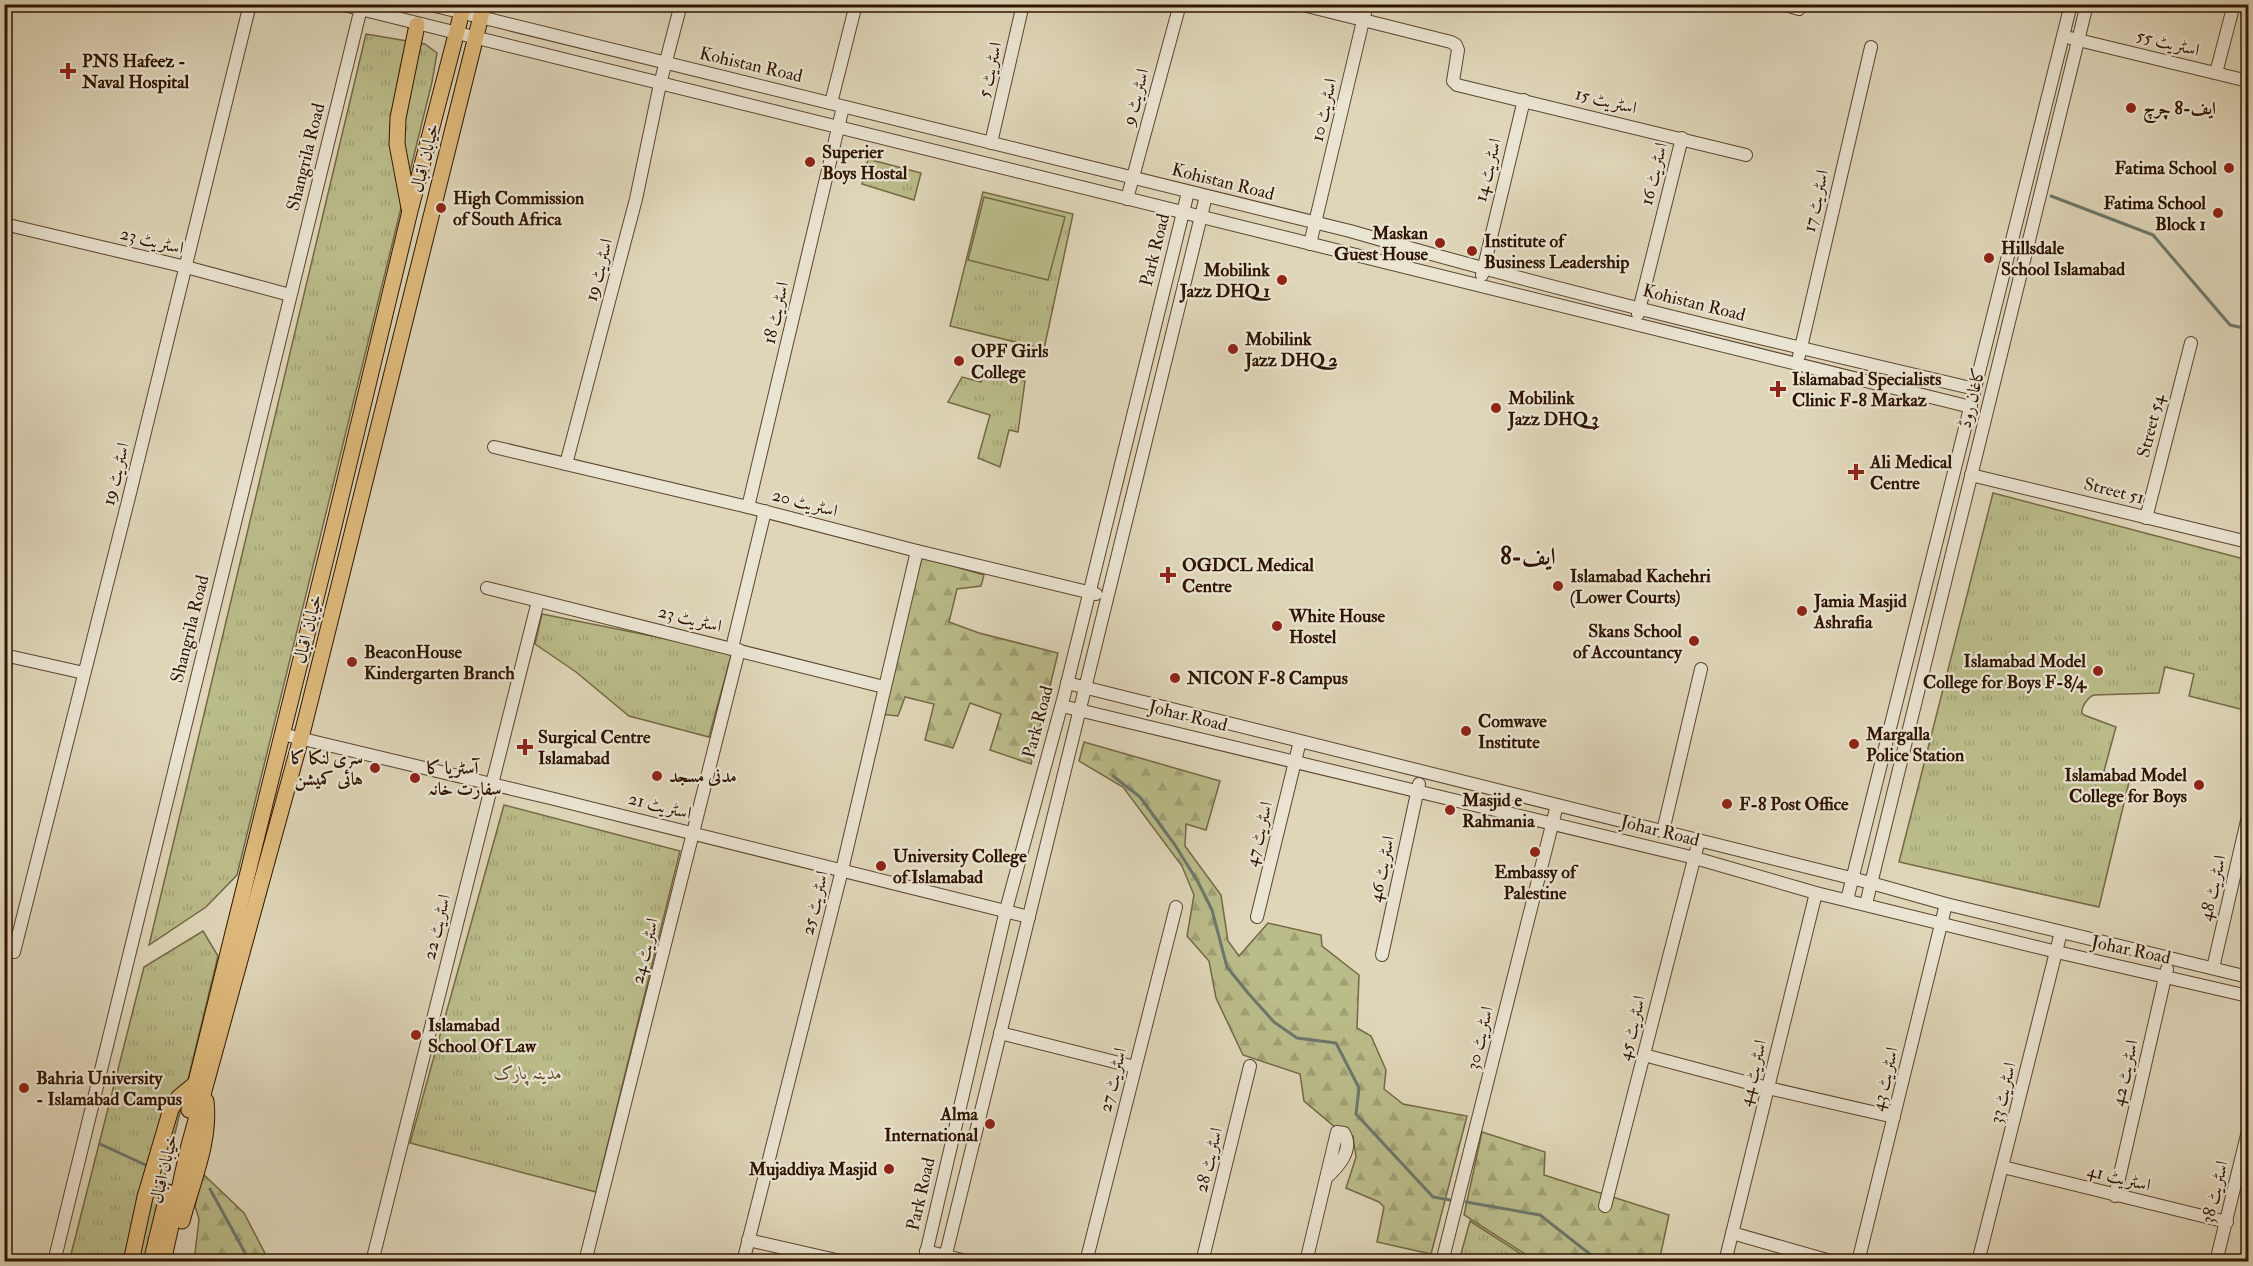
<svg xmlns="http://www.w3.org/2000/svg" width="2253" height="1266" font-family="'IM FELL Double Pica',Amiri,serif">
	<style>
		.grass { fill: url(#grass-tufts); stroke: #746845; stroke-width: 1.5 }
		.forest { fill: url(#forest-firs); stroke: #746845; stroke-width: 1.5 }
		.pitch { fill: #babc8a; stroke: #746845; stroke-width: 1.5 }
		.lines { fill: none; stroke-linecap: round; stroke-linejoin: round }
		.stream { stroke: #6b776b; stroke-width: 3 }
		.minor-casing { stroke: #5b442e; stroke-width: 14 }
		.major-casing { stroke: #2f1400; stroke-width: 17 }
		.minor { stroke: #eae4d2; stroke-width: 12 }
		.major { stroke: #e0bb7c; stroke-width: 15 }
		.poi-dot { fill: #8f2418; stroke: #eae4d2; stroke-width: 2 }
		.labels { text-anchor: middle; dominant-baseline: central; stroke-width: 4.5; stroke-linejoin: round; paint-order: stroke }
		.street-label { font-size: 18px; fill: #2f1400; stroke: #eae4d2 }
		.poi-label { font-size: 18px; font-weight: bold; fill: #2f1400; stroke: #eae4d2; text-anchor: start }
		.park-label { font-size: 18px; font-style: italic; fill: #594629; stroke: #eae4d2 }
		.district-label { font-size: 24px; font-weight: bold; fill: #2f1400; stroke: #eae4d2 }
	</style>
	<defs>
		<pattern id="grass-tufts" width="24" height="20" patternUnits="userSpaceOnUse" patternTransform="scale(1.5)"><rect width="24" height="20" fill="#babc8a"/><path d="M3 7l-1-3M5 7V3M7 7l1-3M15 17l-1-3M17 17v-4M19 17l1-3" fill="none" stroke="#a0a175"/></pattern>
		<pattern id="forest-firs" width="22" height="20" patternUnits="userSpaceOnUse" patternTransform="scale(1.5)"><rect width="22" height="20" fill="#babc8a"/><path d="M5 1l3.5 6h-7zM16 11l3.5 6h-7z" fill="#a0a175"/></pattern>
	</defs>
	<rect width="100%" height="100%" fill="#dfd6b9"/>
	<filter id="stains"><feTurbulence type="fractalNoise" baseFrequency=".00333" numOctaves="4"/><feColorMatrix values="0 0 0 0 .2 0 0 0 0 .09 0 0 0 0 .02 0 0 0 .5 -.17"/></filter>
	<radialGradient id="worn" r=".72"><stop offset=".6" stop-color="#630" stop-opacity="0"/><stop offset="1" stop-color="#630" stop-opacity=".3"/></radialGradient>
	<g class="grass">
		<polygon points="366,34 425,44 437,53 432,82 237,875 206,907 149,945"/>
		<polygon points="868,159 921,173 914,200 862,184"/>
		<polygon points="983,192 1073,214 1044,349 950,326"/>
		<polygon points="985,373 1025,381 1018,432 1009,430 1000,467 978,458 990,415 948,402 962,377 981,382"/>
		<path d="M1993,493L2248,560V711L2189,696L2194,674L2165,667L2159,693L2094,695C2088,697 2081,707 2082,713L2084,715L2116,727L2104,771L2130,778L2099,907L1899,862Z"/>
		<polygon points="542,614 732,652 709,737 629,716 576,672 535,644"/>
		<polygon points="504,805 680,851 596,1192 410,1143"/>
		<polygon points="203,931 218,956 144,1261 69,1262 144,967"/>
		<polygon points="1470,1221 1532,1261 1459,1261"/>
	</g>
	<g class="forest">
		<polygon points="922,557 984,575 981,586 957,589 949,622 979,633 1058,653 1031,764 990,750 1001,714 970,703 953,748 925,740 934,704 905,697 898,716 881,714"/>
		<polygon points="1084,742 1220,781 1206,830 1186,824 1185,846 1221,895 1228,941 1239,956 1268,923 1321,935 1322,946 1359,975 1357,1028 1371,1036 1386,1070 1384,1089 1403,1104 1467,1116 1431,1254 1377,1242 1384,1207 1379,1202 1346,1188 1356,1157 1353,1136 1335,1127 1304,1101 1300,1074 1243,1055 1216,998 1209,961 1187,936 1194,895 1182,866 1123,787 1079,761"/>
		<polygon points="1482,1132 1545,1152 1544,1175 1669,1215 1659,1262 1536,1261 1464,1215"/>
		<polygon points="202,1173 244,1213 269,1261 194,1262 199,1219 195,1206"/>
	</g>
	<polygon class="pitch" points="984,197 1065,217 1048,280 968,260"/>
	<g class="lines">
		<g class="stream">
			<polyline points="2051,196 2153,235 2230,325 2248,329"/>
			<polyline points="1113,776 1140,797 1175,845 1198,882 1212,910 1227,967 1248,993 1274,1022 1297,1038 1336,1043 1359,1088 1356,1114 1433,1197 1450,1200"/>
			<polyline points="100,1144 150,1167"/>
			<polyline points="210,1189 250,1262"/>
			<polyline points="1466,1202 1540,1215 1600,1262"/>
		</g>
		<g class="minor-casing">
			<g id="minor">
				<polyline points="340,4 1971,407"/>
				<path d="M427,4L1350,231C1557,291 1766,340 1975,389"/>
				<polyline points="1299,4 1451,42 1456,45 1458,50 1453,81 1457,85 1746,155"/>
				<polyline points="1782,4 1799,9"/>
				<polyline points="2070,38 2248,81"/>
				<polyline points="2216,73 2234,4"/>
				<polyline points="831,103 856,4"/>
				<polyline points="991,143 1023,4"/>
				<polyline points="1127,199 1180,4"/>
				<polyline points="4,224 186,267 290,295"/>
				<polyline points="1310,244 1367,4"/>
				<polyline points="1482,275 1524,100"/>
				<polyline points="1638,314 1682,138"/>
				<polyline points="1799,356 1871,47"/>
				<polyline points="494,447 748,507 917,551 1096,594"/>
				<polyline points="566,464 636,199 660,84 681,4"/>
				<polyline points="1971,475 2248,542"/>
				<polyline points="748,507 843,107"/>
				<polyline points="2146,518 2191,343"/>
				<polyline points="487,588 884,687"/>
				<polyline points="732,648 765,511"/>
				<polyline points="4,655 84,673"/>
				<polyline points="1067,683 1871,883 1946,904 2248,977"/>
				<polyline points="1062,706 1695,858 1816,893 2057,952 2248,996"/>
				<polyline points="282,734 550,798 1029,917"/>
				<polyline points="1663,831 1701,669"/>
				<polyline points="1847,900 2071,4"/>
				<polyline points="1866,904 2087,4"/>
				<polyline points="1257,917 1300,741"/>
				<polyline points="14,952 129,497 250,4"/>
				<polyline points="1382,955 1419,784"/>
				<polyline points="2213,968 2248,816"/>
				<polyline points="1000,1033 1135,1067"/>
				<polyline points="1644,1055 1768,1088 1894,1117"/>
				<polyline points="2003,1167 2227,1222"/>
				<polyline points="2115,1196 2167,969"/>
				<polyline points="1605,1206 1699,840"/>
				<polyline points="1732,1233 1834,1262"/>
				<polyline points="748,1240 845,1262"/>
				<polyline points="926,1251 970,1262"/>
				<polyline points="54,1262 362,4"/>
				<polyline points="372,1262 538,601"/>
				<polyline points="585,1262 739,650"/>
				<polyline points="743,1262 842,870 917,551"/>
				<polyline points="924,1262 1006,910 1064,696 1188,192"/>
				<polyline points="944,1262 1206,196"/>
				<polyline points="1086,1262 1176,907"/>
				<polyline points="1202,1262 1250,1066"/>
				<path d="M1306,1262L1337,1132L1344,1133C1354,1150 1338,1167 1326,1178"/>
				<polyline points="1442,1262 1557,805"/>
				<polyline points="1725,1262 1816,893"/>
				<polyline points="1858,1262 1946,904"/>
				<polyline points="1978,1262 2061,932"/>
				<polyline points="2216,1262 2248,1131"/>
			</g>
		</g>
		<g class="major-casing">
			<g id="major">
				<polyline points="409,208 397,144 398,118 417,25"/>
				<polyline points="189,1110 332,534 410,211 464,4"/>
				<path d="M182,1221C192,1183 211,1140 206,1101"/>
				<polyline points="131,1262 145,1197 171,1109 179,1097 196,1083"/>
				<polyline points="151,1262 168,1192"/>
				<polyline points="163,1262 188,1149 301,738 484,4"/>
			</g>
		</g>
		<use href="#minor" class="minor"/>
		<use href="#major" class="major"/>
	</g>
	<g class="poi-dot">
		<path d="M65 62h6v6h6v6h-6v6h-6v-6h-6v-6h6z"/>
		<circle cx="2131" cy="108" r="6"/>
		<circle cx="810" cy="162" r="6"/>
		<circle cx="2229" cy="168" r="6"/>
		<circle cx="441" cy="208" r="6"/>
		<circle cx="2218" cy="213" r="6"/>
		<circle cx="1440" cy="243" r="6"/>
		<circle cx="1472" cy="251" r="6"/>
		<circle cx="1989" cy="258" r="6"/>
		<circle cx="1282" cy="280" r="6"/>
		<circle cx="1233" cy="349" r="6"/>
		<circle cx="959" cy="361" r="6"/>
		<path d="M1775 380h6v6h6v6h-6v6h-6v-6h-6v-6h6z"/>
		<circle cx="1496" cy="408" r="6"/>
		<path d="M1853 463h6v6h6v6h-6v6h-6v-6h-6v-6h6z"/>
		<path d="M1165 566h6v6h6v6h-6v6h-6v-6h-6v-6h6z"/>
		<circle cx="1558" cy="586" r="6"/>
		<circle cx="1802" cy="611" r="6"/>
		<circle cx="1277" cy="626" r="6"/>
		<circle cx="1694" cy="641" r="6"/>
		<circle cx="352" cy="662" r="6"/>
		<circle cx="2098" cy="671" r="6"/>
		<circle cx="1175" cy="678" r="6"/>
		<circle cx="1466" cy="731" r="6"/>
		<circle cx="1854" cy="744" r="6"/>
		<path d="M522 738h6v6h6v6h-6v6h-6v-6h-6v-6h6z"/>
		<circle cx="375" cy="768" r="6"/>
		<circle cx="657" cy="776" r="6"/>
		<circle cx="415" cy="778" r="6"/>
		<circle cx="2199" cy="785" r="6"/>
		<circle cx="1727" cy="804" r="6"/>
		<circle cx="1450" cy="810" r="6"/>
		<circle cx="1535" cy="852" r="6"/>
		<circle cx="881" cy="866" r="6"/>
		<circle cx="416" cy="1035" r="6"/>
		<circle cx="24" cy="1088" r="6"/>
		<circle cx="990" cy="1124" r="6"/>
		<circle cx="889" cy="1169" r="6"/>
	</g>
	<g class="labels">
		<g class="street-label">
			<text transform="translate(2168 43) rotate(14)">اسٹریٹ 55</text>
			<text transform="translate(751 65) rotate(13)">Kohistan Road</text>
			<text transform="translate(990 70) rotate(-77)">اسٹریٹ 5</text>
			<text transform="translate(1136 97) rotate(-75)">اسٹریٹ 9</text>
			<text transform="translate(1606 101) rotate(14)">اسٹریٹ 15</text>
			<text transform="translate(1324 110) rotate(-77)">اسٹریٹ 10</text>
			<text transform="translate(306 157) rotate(-76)">Shangrila Road</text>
			<text transform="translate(425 158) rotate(-76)">خیابان اقبال</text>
			<text transform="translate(1488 170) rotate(-76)">اسٹریٹ 14</text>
			<text transform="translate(1654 174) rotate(-76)">اسٹریٹ 16</text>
			<text transform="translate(1223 182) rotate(14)">Kohistan Road</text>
			<text transform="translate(1816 201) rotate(-77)">اسٹریٹ 17</text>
			<text transform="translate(152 241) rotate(14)">اسٹریٹ 23</text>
			<text transform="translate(1155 250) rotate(-76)">Park Road</text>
			<text transform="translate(599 270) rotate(-75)">اسٹریٹ 19</text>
			<text transform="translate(1694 303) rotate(14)">Kohistan Road</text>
			<text transform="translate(776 313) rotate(-77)">اسٹریٹ 18</text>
			<text transform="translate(1972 398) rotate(-76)">کاغان روڈ</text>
			<text transform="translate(2151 426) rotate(-76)">Street 54</text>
			<text transform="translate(116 474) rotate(-76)">اسٹریٹ 19</text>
			<text transform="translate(2114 491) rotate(14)">Street 51</text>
			<text transform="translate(805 503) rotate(15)">اسٹریٹ 20</text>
			<text transform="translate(690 619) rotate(14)">اسٹریٹ 23</text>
			<text transform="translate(190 629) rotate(-76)">Shangrila Road</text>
			<text transform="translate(308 629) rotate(-76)">خیابان اقبال</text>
			<text transform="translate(1188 716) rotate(14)">Johar Road</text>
			<text transform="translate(1038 722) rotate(-75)">Park Road</text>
			<text transform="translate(660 806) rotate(14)">اسٹریٹ 21</text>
			<text transform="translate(1660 831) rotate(14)">Johar Road</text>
			<text transform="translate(1259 834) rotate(-76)">اسٹریٹ 47</text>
			<text transform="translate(1382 869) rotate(-78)">اسٹریٹ 46</text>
			<text transform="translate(2213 888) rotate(-77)">اسٹریٹ 48</text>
			<text transform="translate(815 903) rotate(-76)">اسٹریٹ 25</text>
			<text transform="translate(437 927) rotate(-76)">اسٹریٹ 22</text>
			<text transform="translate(2131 950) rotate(12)">Johar Road</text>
			<text transform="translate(645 951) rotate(-76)">اسٹریٹ 24</text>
			<text transform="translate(1632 1028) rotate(-76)">اسٹریٹ 45</text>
			<text transform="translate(1480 1038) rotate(-76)">اسٹریٹ 30</text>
			<text transform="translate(1753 1073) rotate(-76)">اسٹریٹ 44</text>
			<text transform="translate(2125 1073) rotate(-77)">اسٹریٹ 42</text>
			<text transform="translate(1885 1079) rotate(-76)">اسٹریٹ 43</text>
			<text transform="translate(1113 1080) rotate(-76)">اسٹریٹ 27</text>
			<text transform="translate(2003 1093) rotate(-76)">اسٹریٹ 33</text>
			<text transform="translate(1209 1160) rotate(-76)">اسٹریٹ 28</text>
			<text transform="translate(164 1169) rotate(-77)">خیابان اقبال</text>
			<text transform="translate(2119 1178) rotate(14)">اسٹریٹ 41</text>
			<text transform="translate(2215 1192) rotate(-76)">اسٹریٹ 38</text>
			<text transform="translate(921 1194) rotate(-77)">Park Road</text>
		</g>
		<g class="poi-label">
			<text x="82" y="61">PNS Hafeez -<tspan x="82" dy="21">Naval Hospital</tspan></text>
			<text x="2143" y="108">ایف-8 چرچ</text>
			<text x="822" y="152">Superier<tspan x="822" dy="21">Boys Hostal</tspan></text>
			<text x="2217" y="168" text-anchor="end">Fatima School</text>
			<text x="453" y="198">High Commission<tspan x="453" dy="21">of South Africa</tspan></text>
			<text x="2206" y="203" text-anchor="end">Fatima School<tspan x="2206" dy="21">Block 1</tspan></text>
			<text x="1428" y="233" text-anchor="end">Maskan<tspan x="1428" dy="21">Guest House</tspan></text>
			<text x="1484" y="241">Institute of<tspan x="1484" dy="21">Business Leadership</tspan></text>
			<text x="2001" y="248">Hillsdale<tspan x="2001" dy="21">School Islamabad</tspan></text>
			<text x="1270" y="270" text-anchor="end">Mobilink<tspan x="1270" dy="21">Jazz DHQ 1</tspan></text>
			<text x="1245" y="339">Mobilink<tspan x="1245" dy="21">Jazz DHQ 2</tspan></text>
			<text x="971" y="351">OPF Girls<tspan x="971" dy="21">College</tspan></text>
			<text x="1792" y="379">Islamabad Specialists<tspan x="1792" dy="21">Clinic F-8 Markaz</tspan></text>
			<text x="1508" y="398">Mobilink<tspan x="1508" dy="21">Jazz DHQ 3</tspan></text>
			<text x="1870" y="462">Ali Medical<tspan x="1870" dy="21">Centre</tspan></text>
			<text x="1182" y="565">OGDCL Medical<tspan x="1182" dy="21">Centre</tspan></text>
			<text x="1570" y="576">Islamabad Kachehri<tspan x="1570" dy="21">(Lower Courts)</tspan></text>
			<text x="1814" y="601">Jamia Masjid<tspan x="1814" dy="21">Ashrafia</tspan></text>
			<text x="1289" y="616">White House<tspan x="1289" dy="21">Hostel</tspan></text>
			<text x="1682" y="631" text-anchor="end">Skans School<tspan x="1682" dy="21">of Accountancy</tspan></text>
			<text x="364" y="652">BeaconHouse<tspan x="364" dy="21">Kindergarten Branch</tspan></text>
			<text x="2086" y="661" text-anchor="end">Islamabad Model<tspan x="2086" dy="21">College for Boys F-8/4</tspan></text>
			<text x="1187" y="678">NICON F-8 Campus</text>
			<text x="1478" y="721">Comwave<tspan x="1478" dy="21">Institute</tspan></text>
			<text x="1866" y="734">Margalla<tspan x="1866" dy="21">Police Station</tspan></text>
			<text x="538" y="737">Surgical Centre<tspan x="538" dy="21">Islamabad</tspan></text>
			<text x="363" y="758" text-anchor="end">سری لنکا کا<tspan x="363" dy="21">ہائی کمیشن</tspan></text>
			<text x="427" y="768">آسٹریا کا<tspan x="427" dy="21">سفارت خانہ</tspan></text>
			<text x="2187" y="775" text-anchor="end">Islamabad Model<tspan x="2187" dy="21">College for Boys</tspan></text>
			<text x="669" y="776">مدنی مسجد</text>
			<text x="1462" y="800">Masjid e<tspan x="1462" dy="21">Rahmania</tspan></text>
			<text x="1739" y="804">F-8 Post Office</text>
			<text x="893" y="856">University College<tspan x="893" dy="21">of Islamabad</tspan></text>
			<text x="1535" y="872" text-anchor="middle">Embassy of<tspan x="1535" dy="21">Palestine</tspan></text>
			<text x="428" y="1025">Islamabad<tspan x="428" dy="21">School Of Law</tspan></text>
			<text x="36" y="1078">Bahria University<tspan x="36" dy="21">- Islamabad Campus</tspan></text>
			<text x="978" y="1114" text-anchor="end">Alma<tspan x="978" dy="21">International</tspan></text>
			<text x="877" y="1169" text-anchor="end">Mujaddiya Masjid</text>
		</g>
		<g class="park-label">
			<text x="528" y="1073">مدینہ پارک</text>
		</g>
		<g class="district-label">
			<text x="1528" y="556">ایف-8</text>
		</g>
	</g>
	<rect width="2253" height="1266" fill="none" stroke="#dfd6b9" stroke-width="24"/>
	<rect x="6" y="6" width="2241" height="1254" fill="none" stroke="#2f1400" stroke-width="3"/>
	<rect x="12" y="12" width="2229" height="1242" fill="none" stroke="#2f1400" stroke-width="1.5"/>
	<rect width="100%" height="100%" filter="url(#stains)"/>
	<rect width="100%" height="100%" fill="url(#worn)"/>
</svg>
